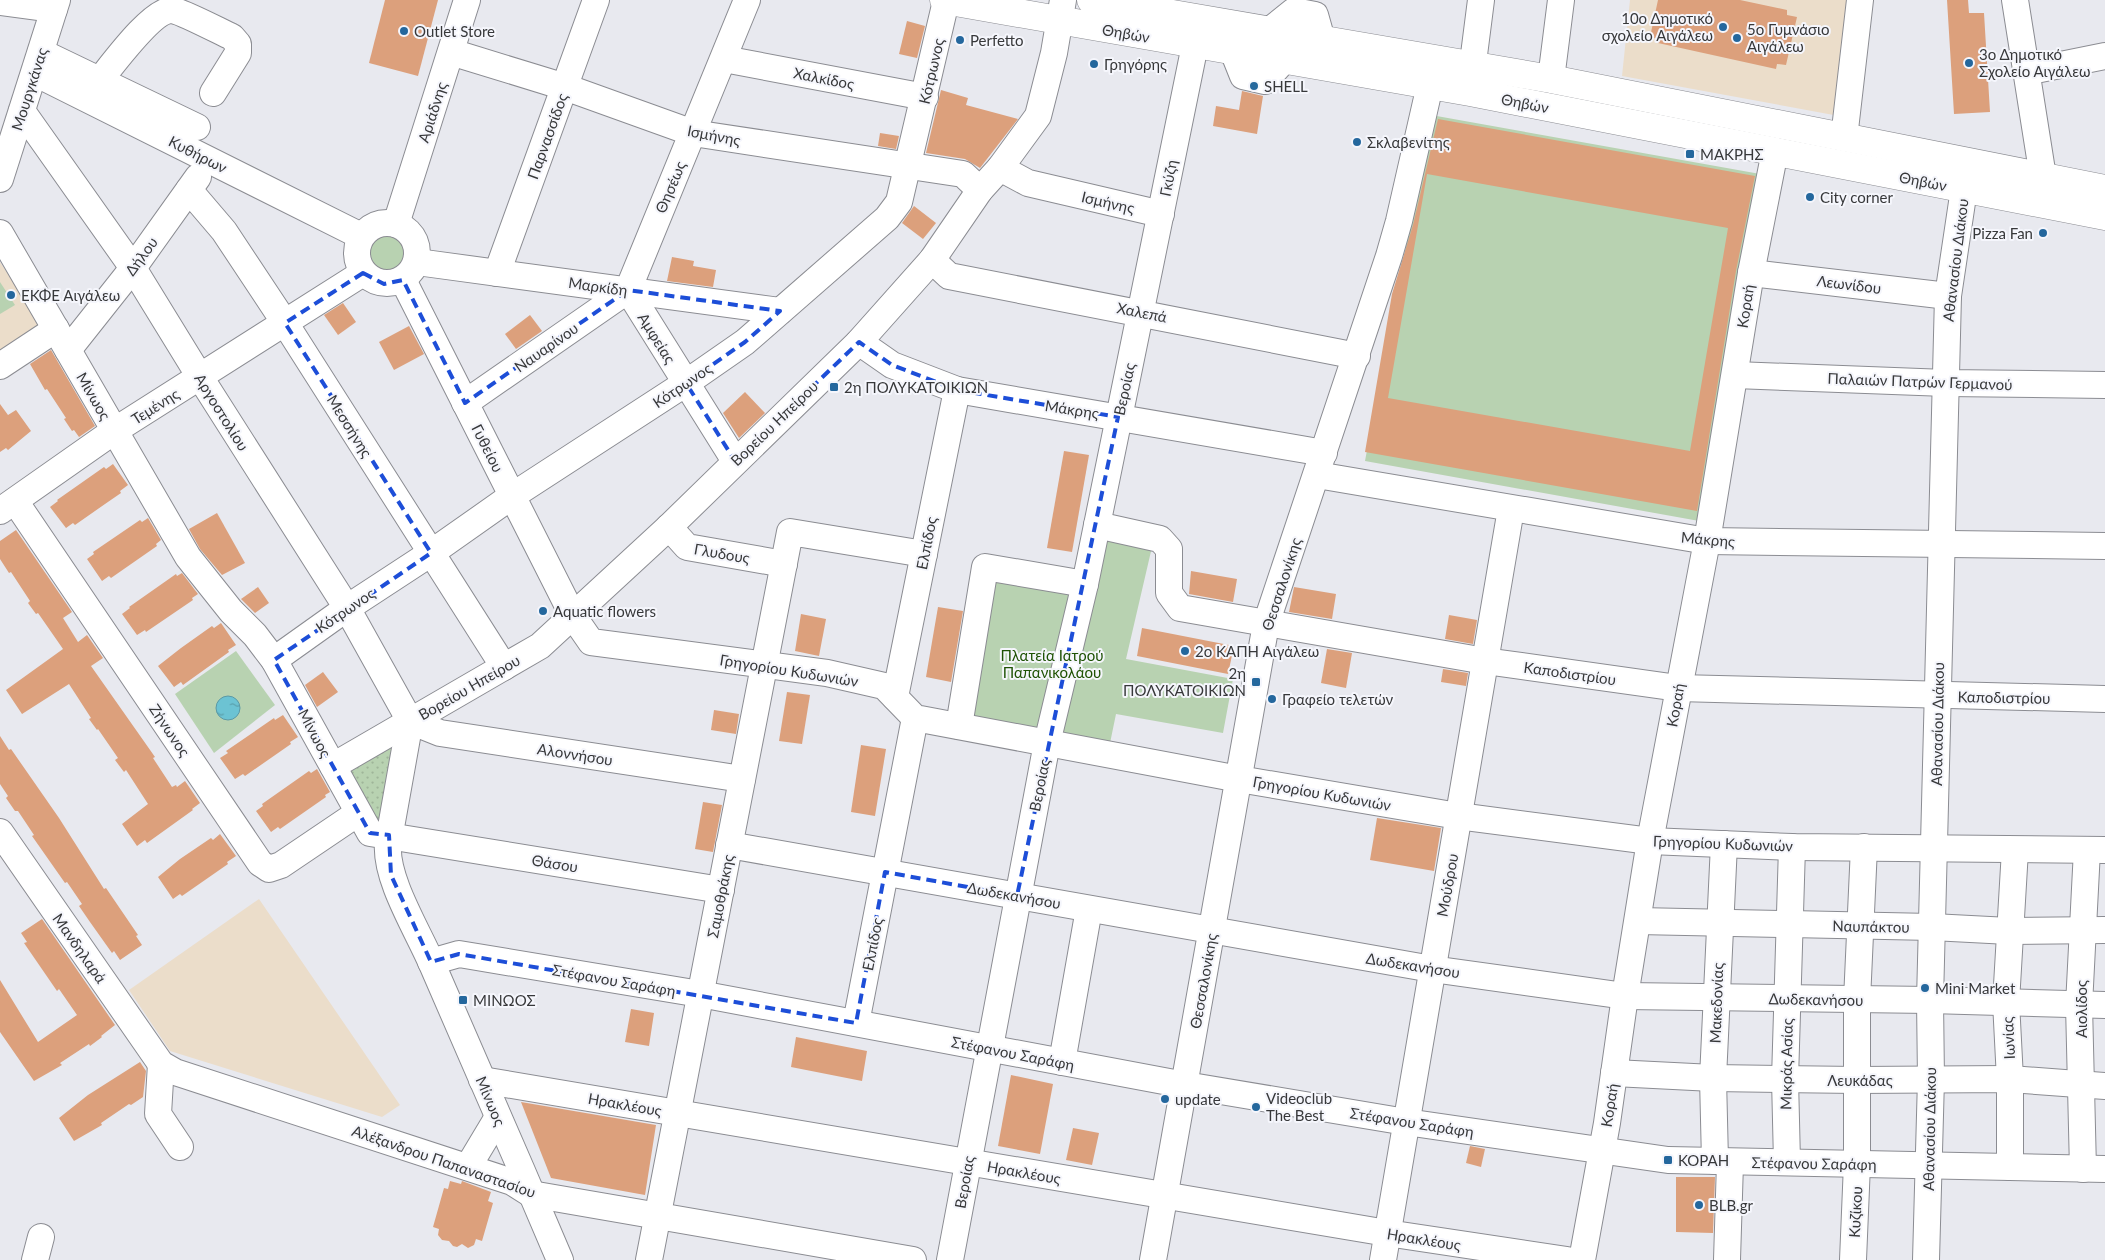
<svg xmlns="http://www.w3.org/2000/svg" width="2105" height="1260" font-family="Lato,sans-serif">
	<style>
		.education { fill: #ebddca }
		.grass { fill: url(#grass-dots) }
		.park { fill: #b8d2b1 }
		.water { fill: url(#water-ripples); stroke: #5c99a5 }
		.building { fill: #dca07c; fill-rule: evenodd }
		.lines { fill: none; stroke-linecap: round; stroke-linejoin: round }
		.minor-casing { stroke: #8b8c92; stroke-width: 28 }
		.major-casing { stroke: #8b8c92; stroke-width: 29 }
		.minor { stroke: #fff; stroke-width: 26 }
		.major { stroke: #fff; stroke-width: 28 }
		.marked { fill: none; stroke: #1d4ed8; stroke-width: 4; stroke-dasharray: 10 6; stroke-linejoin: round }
		.poi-dot { fill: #24679d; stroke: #f5f6fc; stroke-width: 2 }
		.labels { text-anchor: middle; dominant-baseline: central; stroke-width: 4; stroke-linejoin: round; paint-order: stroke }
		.poi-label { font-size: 15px; fill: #37383a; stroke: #f5f6fc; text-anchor: start }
		.street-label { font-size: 15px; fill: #37383a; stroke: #f5f6fc }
		.park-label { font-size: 15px; fill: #1e5204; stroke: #f5f6fc }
	</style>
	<defs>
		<pattern id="grass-dots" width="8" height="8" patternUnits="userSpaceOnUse" patternTransform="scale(1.25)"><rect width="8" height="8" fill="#b8d2b1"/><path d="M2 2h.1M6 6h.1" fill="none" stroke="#9fb599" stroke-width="1.8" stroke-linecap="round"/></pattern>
		<pattern id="water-ripples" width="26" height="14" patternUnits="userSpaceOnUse" patternTransform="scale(1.25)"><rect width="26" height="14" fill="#6cc3d3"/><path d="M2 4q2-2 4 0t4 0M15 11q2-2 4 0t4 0" fill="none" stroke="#5a9fac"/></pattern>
	</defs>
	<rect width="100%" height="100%" fill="#e8e9ef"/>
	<g class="education">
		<polygon points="1630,0 1852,0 1839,116 1622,76"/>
		<polygon points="0,262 43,327 0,357"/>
		<polygon points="259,899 400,1105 382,1117 170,1051 129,990"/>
	</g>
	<polygon class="grass" points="395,743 381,821 378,821 349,769"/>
	<g class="park">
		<polygon points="1431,115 1777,177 1716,524 1365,461"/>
		<circle cx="387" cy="253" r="25"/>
		<polygon points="0,282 15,305 0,314"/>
		<polygon points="1101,536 1152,547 1126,659 1233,679 1223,733 1116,714 1109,748 966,722 991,579 1089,595"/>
		<polygon points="236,651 275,705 214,753 175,694"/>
	</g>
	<circle class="water" cx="228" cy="708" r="12"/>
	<g class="building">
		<polygon points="385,0 438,0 418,76 369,63"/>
		<polygon points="1658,0 1740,0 1787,10 1787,15 1797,17 1786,65 1777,64 1776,69 1658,43 1659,39 1650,37"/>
		<polygon points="1947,0 1968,0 1969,13 1984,13 1990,112 1954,114"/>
		<polygon points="907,21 925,26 917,58 899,54"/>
		<polygon points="941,90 968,98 966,105 1018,119 980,168 965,159 926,153"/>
		<polygon points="1242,91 1263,96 1257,134 1213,126 1216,106 1239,110"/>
		<path d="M1438,119L1755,176L1736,271L1697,511L1365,452L1392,294L1413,225ZM1427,174L1728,228L1690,451L1388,398Z"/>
		<polygon points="880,133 899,136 896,149 878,146"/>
		<polygon points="914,206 936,223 923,239 902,223"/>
		<polygon points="672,257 694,261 693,266 716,270 713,287 667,281"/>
		<polygon points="343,303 356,322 338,335 324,315"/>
		<polygon points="530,315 542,331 516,349 505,334"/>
		<polygon points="409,326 424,354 394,370 379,342"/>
		<polygon points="51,350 95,426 79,437 74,430 72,431 64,419 66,418 47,389 45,390 30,364"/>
		<polygon points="745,392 765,413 739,438 723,413"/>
		<polygon points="0,404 8,415 16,410 31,431 8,450 6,448 0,452"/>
		<polygon points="1064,451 1089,455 1072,552 1047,548"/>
		<polygon points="113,464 128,485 120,491 121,493 105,504 75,525 73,523 66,528 50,507 58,501 57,500 104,467 106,469"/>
		<polygon points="217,513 245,563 222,575 200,549 189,529"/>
		<polygon points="148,518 161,540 156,544 157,546 111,578 109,576 102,581 87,559 94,554 93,552 140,520 142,522"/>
		<polygon points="16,530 72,612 63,618 78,642 87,635 103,658 91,666 155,757 153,758 172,787 176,785 177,787 185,781 200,803 192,809 193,810 147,843 145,840 137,846 122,824 148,804 126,770 124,772 115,760 118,758 98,729 97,730 89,719 91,718 69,684 22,714 6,690 63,649 38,613 36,614 28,603 30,601 11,572 9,573 0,559 0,541"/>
		<polygon points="1191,571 1237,579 1233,602 1189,594"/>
		<polygon points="182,573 198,594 192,598 193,600 146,632 145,630 137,635 122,614 130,608 129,607 176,574 177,576"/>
		<polygon points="258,587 269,603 255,613 241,599"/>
		<polygon points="1294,587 1336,594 1332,619 1289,612"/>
		<polygon points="938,607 963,611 951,682 926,677"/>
		<polygon points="801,614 826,619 819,656 795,651"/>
		<polygon points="1449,615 1477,620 1473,644 1445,639"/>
		<polygon points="221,623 236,645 228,650 229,652 183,685 181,682 174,687 158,666 181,648 212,626 214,628"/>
		<polygon points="1142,628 1234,646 1228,674 1137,656"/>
		<polygon points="1327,649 1352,653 1346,688 1321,683"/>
		<polygon points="1443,669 1468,673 1466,686 1441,682"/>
		<polygon points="323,672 338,692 317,707 305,685"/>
		<polygon points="787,692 810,695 802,744 779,741"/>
		<polygon points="714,710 739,714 736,734 711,730"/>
		<polygon points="283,715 298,737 290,742 291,744 245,776 243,774 235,779 220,758 228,753 226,751 274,718 275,720"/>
		<polygon points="0,736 9,750 11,749 59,818 104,889 106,888 138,935 136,936 142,945 120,960 114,951 112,953 90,922 79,906 82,904 67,882 65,883 32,836 34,835 18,811 15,811 6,798 8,796 0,784"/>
		<polygon points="861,745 886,749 875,816 851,812"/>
		<polygon points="317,769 330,792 325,795 326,797 280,829 278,827 271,832 256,811 263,806 262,804 309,771 311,773"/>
		<polygon points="703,802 722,805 713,852 695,849"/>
		<polygon points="1377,818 1441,828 1434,871 1370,860"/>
		<polygon points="220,834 236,856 227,862 228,864 182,896 180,894 173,899 158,877 180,859 211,838 213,840"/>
		<polygon points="42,919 115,1025 101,1036 102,1037 90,1046 89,1044 60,1063 62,1065 34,1081 0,1032 0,980 38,1042 77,1015 59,989 57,991 24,943 27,942 21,933"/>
		<polygon points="631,1009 654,1013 649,1046 625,1042"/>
		<polygon points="796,1037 867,1051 862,1081 791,1067"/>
		<polygon points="140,1062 146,1071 143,1097 131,1105 129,1104 101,1123 102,1125 74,1141 59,1118 88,1095"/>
		<polygon points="1011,1075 1053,1084 1040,1154 998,1146"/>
		<polygon points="521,1102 656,1125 645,1195 551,1178"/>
		<polygon points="1073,1128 1099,1133 1092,1165 1066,1160"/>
		<polygon points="1470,1146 1485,1149 1481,1167 1466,1163"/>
		<polygon points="1676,1177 1715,1177 1713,1233 1676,1232"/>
		<polygon points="450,1181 461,1184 462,1181 491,1192 488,1201 493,1203 482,1241 476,1239 474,1245 468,1248 462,1244 457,1247 453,1246 449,1241 442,1240 438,1235 439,1229 433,1227 444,1188 448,1189"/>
	</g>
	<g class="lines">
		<g class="minor-casing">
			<g id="minor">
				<polyline points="2015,0 2043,177"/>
				<polyline points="0,2 54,9"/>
				<polyline points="1269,31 1294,11 1315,15 1322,40"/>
				<polyline points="1233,51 1243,76 1265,81 1284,60"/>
				<polyline points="41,52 197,127"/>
				<polyline points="451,52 565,87 693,133 963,174 980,190"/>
				<polyline points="724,59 925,97"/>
				<polyline points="2026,72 2105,56"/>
				<polyline points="35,73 361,236"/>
				<polyline points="1551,79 1561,0"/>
				<path d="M99,81C113,64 152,10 172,10C181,11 221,32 232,37L238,44V53L213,93"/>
				<polyline points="1470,86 1481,0"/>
				<polyline points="22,111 133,268 200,377 347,608 410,721"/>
				<polyline points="1844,138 1860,0"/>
				<polyline points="1000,168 1028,183 1161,214"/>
				<polyline points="0,179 57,0"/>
				<polyline points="189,190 224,231 285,323 504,667"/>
				<circle cx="387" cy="253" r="30"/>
				<polyline points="396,224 467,0"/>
				<polyline points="0,233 188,557 231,611 255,635 274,660 370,833 721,890"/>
				<polyline points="932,260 949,276 1357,356"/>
				<polyline points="417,262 780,311"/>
				<polyline points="497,273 596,0"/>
				<polyline points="1751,273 1948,296"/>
				<polyline points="403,280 573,616 591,642 827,673 884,686 915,718 1239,779 1458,816 1650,841 1792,847 2105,850"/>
				<polyline points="628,290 747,0"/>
				<polyline points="628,290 735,461"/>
				<polyline points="859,342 892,365 957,390 1324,453"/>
				<polyline points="68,350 133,268 198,177"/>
				<polyline points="0,366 56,329"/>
				<polyline points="1735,375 1946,383 2105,385"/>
				<polyline points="465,403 628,290"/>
				<polyline points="1317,475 1707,541 2105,546"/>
				<polyline points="15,501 260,863 269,869 281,865 358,813"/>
				<polyline points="0,511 114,431 363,273"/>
				<polyline points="1097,525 1160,539 1169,549 1169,593 1180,608 1485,661 1678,688 2105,699"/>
				<polyline points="669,527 687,547 784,564"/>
				<polyline points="274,660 347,608 431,553 512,496 686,383 745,342 887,218 899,202 946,1"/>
				<polyline points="895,697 957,390"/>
				<path d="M410,721L388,844C385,879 418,931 432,964C475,1062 518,1161 560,1260"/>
				<polyline points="410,721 440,733 742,779"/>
				<polyline points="959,726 985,567 1085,584"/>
				<polyline points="333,766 540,646 669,527 859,342 932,260 980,190 1000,168 1038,116 1054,53 1063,0"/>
				<polyline points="0,832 161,1064 175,1072 512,1182 531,1194 913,1260"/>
				<polyline points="729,845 1432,969 1625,996 1930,1000 2105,1005"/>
				<polyline points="1638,921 1932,927 2009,931 2105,930"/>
				<polyline points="431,962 459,954 700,994 1185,1085 1406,1122 1668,1160 2105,1169"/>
				<polyline points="856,1023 915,718"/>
				<polyline points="1062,1062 1089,909"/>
				<polyline points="161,1064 158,1114 180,1147"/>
				<polyline points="1614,1073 1713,1078 1857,1080 2010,1079 2105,1086"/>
				<polyline points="482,1080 1387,1233 1567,1260"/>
				<polyline points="1715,1161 1713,1078 1724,844"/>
				<polyline points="1787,1162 1785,1079 1792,847"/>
				<polyline points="468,1167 498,1117"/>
				<polyline points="2010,1167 2010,1079 2006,1002 2015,850"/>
				<polyline points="2083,1169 2079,1005 2087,850"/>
				<polyline points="35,1260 41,1237"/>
				<polyline points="649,1260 790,532 924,554"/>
				<polyline points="950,1260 1047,743 1085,584 1195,45"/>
				<polyline points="1153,1260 1266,624 1389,256 1399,221 1430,85 1450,76"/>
				<polyline points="1383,1260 1511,509"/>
				<polyline points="1582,1260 1607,1123 1625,996 1650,841 1707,541 1751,273 1775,151"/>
				<polyline points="1727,1260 1730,1163"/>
				<polyline points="1853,1260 1857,1164 1857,1000 1864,847"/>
				<polyline points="1926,1260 1931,1079 1930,1000 1948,296 1964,189"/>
			</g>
		</g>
		<g class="major-casing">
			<g id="major">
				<polyline points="944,0 1470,92 2105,216"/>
				<polyline points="1091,0 1551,79 2105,189"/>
			</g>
		</g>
		<use href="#minor" class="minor"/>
		<use href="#major" class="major"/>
	</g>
	<path class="marked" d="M363,273L384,284L403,280L465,403L628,290L780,311L745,342L686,383L735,461L859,342L892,365L957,390L1118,417L1017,896L885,872L856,1023L459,954L431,962L391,875L389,835L370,833L274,660L431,553L285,323Z"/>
	<g class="poi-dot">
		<circle cx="1723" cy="27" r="5"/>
		<circle cx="404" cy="31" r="5"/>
		<circle cx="1737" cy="38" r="5"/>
		<circle cx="960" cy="40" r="5"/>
		<circle cx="1969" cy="63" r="5"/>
		<circle cx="1094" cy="64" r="5"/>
		<circle cx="1254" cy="86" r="5"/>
		<circle cx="1357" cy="142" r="5"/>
		<rect x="1685" y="149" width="10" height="10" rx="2.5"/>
		<circle cx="1810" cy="197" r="5"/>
		<circle cx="2043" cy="233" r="5"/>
		<circle cx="11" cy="295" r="5"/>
		<rect x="829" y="382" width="10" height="10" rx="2.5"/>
		<circle cx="543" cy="611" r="5"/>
		<circle cx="1185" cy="651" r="5"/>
		<rect x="1251" y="677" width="10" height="10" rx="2.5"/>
		<circle cx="1272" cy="699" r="5"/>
		<circle cx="1925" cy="988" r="5"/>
		<rect x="458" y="995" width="10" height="10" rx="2.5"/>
		<circle cx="1165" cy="1099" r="5"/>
		<circle cx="1256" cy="1107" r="5"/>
		<rect x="1663" y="1155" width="10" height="10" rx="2.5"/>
		<circle cx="1699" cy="1205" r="5"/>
	</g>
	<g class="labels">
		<g class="poi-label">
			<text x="1713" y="18" text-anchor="end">10ο Δημοτικό<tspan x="1713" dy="17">σχολείο Αιγάλεω</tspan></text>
			<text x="1747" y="29">5ο Γυμνάσιο<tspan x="1747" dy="17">Αιγάλεω</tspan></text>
			<text x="414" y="31">Outlet Store</text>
			<text x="970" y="40">Perfetto</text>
			<text x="1979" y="54">3ο Δημοτικό<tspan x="1979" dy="17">Σχολείο Αιγάλεω</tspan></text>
			<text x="1104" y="64">Γρηγόρης</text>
			<text x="1264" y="86">SHELL</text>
			<text x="1367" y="142">Σκλαβενίτης</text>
			<text x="1700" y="154">ΜΑΚΡΗΣ</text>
			<text x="1820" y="197">City corner</text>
			<text x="2033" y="233" text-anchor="end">Pizza Fan</text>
			<text x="21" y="295">ΕΚΦΕ Αιγάλεω</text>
			<text x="844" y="387">2η ΠΟΛΥΚΑΤΟΙΚΙΏΝ</text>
			<text x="553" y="611">Aquatic flowers</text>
			<text x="1195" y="651">2ο ΚΑΠΗ Αιγάλεω</text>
			<text x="1246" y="673" text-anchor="end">2η<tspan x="1246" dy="17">ΠΟΛΥΚΑΤΟΙΚΙΩΝ</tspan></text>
			<text x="1282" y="699">Γραφείο τελετών</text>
			<text x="1935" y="988">Mini Market</text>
			<text x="473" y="1000">ΜΙΝΩΟΣ</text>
			<text x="1266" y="1098">Videoclub<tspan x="1266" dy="17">The Best</tspan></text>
			<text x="1175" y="1099">update</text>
			<text x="1678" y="1160">ΚΟΡΑΗ</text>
			<text x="1709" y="1205">BLB.gr</text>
		</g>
		<g class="street-label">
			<text transform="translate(1126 33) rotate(10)">Θηβών</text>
			<text transform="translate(931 71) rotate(-77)">Κότρωνος</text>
			<text transform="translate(824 78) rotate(11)">Χαλκίδος</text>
			<text transform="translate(29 89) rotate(-72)">Μουργκάνας</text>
			<text transform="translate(1525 103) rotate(11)">Θηβών</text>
			<text transform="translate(432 112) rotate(-72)">Αριάδνης</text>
			<text transform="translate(714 135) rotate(11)">Ισμήνης</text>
			<text transform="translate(547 136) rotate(-70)">Παρνασσίδος</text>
			<text transform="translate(198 154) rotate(27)">Κυθήρων</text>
			<text transform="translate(1168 178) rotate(-79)">Γκύζη</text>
			<text transform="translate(1923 181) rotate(11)">Θηβών</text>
			<text transform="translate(670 187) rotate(-67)">Θησέως</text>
			<text transform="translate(1108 202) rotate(13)">Ισμήνης</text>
			<text transform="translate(141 256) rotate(-54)">Δήλου</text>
			<text transform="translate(1955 260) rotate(-83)">Αθανασίου Διάκου</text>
			<text transform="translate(1849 284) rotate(7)">Λεωνίδου</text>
			<text transform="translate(598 286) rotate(8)">Μαρκίδη</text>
			<text transform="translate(1745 306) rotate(-81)">Κοραή</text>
			<text transform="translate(1142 312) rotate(11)">Χαλεπά</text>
			<text transform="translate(657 338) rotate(58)">Αμφείας</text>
			<text transform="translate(546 347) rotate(-35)">Ναυαρίνου</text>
			<text transform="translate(1920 381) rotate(2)">Παλαιών Πατρών Γερμανού</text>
			<text transform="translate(682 385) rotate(-34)">Κότρωνος</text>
			<text transform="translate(1124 389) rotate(-78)">Βεροίας</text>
			<text transform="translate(94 396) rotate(60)">Μίνωος</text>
			<text transform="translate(155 406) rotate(-32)">Τεμένης</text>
			<text transform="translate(1072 409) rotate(9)">Μάκρης</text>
			<text transform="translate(222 412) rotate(58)">Αργοστολίου</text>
			<text transform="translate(774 423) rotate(-44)">Βορείου Ηπείρου</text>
			<text transform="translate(350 426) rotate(58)">Μεσσήνης</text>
			<text transform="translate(488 448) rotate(63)">Γυθείου</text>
			<text transform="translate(1708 539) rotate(5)">Μάκρης</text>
			<text transform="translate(926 543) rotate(-79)">Ελπίδος</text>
			<text transform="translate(722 553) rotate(10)">Γλυδους</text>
			<text transform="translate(1281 584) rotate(-72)">Θεσσαλονίκης</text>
			<text transform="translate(345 610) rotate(-34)">Κότρωνος</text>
			<text transform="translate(789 670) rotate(9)">Γρηγορίου Κυδωνιών</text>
			<text transform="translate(1570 673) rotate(8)">Καποδιστρίου</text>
			<text transform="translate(469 687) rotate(-30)">Βορείου Ηπείρου</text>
			<text transform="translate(2004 697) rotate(1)">Καποδιστρίου</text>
			<text transform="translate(1675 705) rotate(-80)">Κοραή</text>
			<text transform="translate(1937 724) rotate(-89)">Αθανασίου Διάκου</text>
			<text transform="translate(170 730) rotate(56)">Ζήνωνος</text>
			<text transform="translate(315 733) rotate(62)">Μίνωος</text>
			<text transform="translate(575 754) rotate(9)">Αλοννήσου</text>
			<text transform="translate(1039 785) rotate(-79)">Βεροίας</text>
			<text transform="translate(1322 793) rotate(10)">Γρηγορίου Κυδωνιών</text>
			<text transform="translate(1723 843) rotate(2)">Γρηγορίου Κυδωνιών</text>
			<text transform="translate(555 863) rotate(9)">Θάσου</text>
			<text transform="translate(1447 885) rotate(-80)">Μούδρου</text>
			<text transform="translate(1014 895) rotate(10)">Δωδεκανήσου</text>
			<text transform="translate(720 896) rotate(-79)">Σαμοθράκης</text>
			<text transform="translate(1871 926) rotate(1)">Ναυπάκτου</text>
			<text transform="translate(872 944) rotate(-79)">Ελπίδος</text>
			<text transform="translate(80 948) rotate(55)">Μανδηλαρά</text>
			<text transform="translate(1413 965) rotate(9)">Δωδεκανήσου</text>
			<text transform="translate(614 980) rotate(10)">Στέφανου Σαράφη</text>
			<text transform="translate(1203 981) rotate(-80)">Θεσσαλονίκης</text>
			<text transform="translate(1816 999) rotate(1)">Δωδεκανήσου</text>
			<text transform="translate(1716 1003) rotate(-88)">Μακεδονίας</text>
			<text transform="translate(2081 1009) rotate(-90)">Αιολίδος</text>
			<text transform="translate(2008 1038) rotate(-93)">Ιωνίας</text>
			<text transform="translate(1013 1053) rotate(11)">Στέφανου Σαράφη</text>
			<text transform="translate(1786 1064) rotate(-89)">Μικράς Ασίας</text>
			<text x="1860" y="1080">Λευκάδας</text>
			<text transform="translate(491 1101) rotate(67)">Μίνωος</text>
			<text transform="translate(625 1104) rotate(10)">Ηρακλέους</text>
			<text transform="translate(1609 1105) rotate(-81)">Κοραή</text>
			<text transform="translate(1412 1122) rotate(9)">Στέφανου Σαράφη</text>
			<text transform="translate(1929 1129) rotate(-89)">Αθανασίου Διάκου</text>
			<text transform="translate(444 1161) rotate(19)">Αλέξανδρου Παπαναστασίου</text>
			<text transform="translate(1814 1163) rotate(1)">Στέφανου Σαράφη</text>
			<text transform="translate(1024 1172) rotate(10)">Ηρακλέους</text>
			<text transform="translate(964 1182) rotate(-80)">Βεροίας</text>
			<text transform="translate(1855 1212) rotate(-87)">Κυζίκου</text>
			<text transform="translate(1424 1239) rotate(9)">Ηρακλέους</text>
		</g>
		<g class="park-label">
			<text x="1052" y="655">Πλατεία Ιατρού<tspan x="1052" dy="17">Παπανικολάου</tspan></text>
		</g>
	</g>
</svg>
